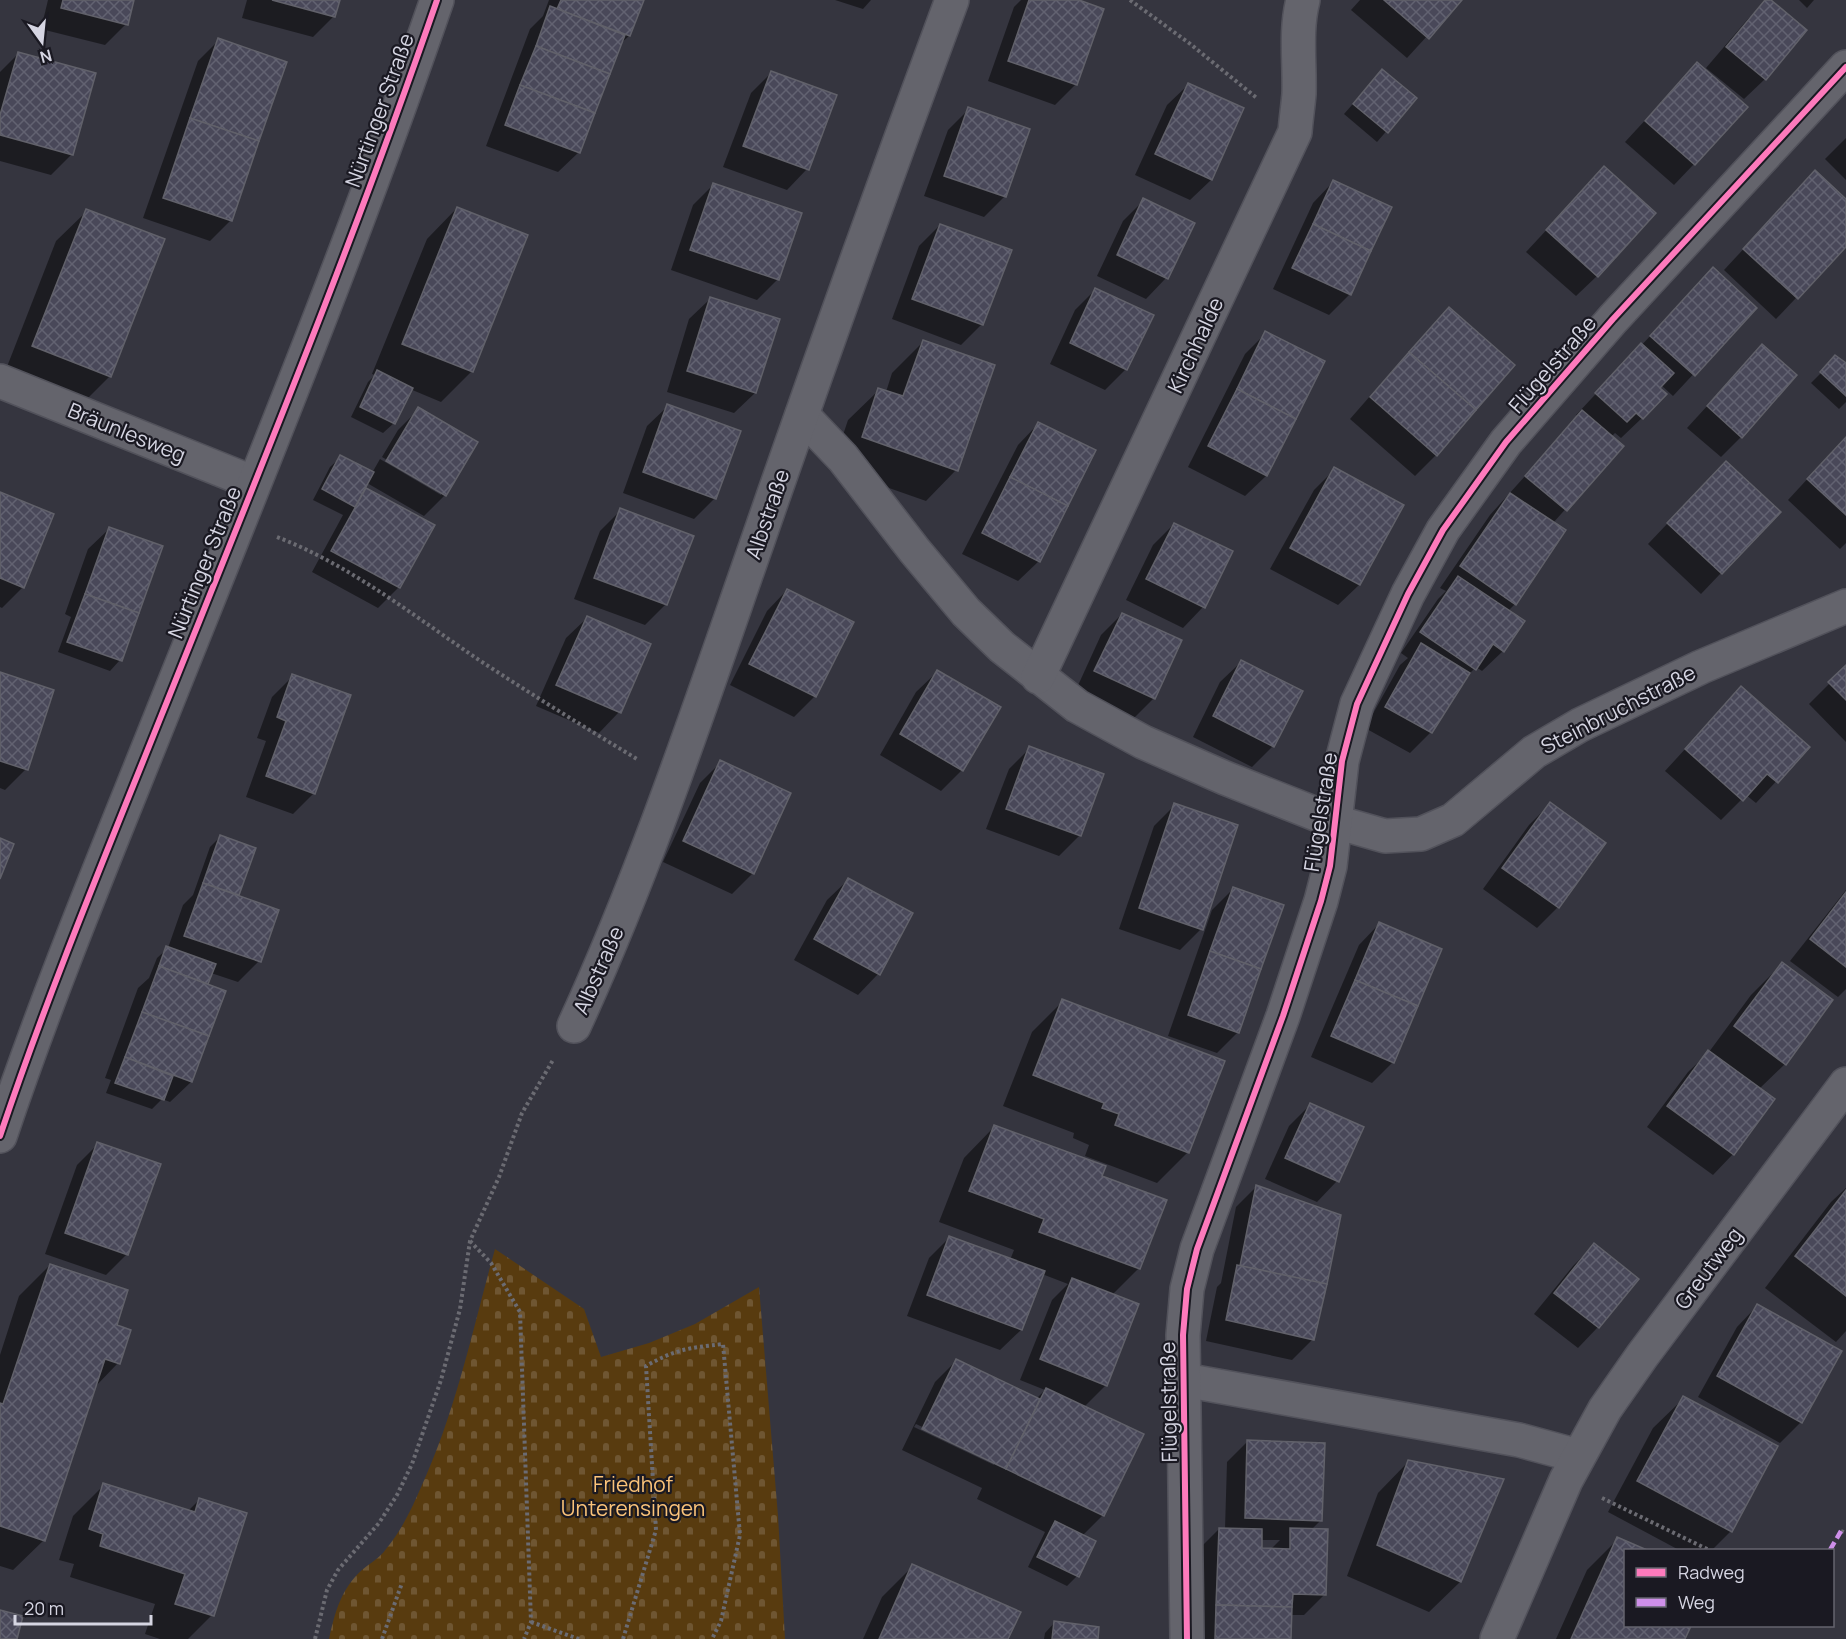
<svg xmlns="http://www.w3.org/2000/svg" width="1846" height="1639" font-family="Manrope,sans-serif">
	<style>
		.cemetery { fill: url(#cemetery-stones) }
		.shadow { fill: #0007; fill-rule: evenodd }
		.building { fill: url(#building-cross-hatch); stroke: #61616a; stroke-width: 1.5 }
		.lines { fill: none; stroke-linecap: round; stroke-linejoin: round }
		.street-casing { stroke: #52525b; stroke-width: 36 }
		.secondary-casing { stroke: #52525b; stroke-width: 36 }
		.path { stroke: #6b6b72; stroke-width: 4; stroke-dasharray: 3 3; stroke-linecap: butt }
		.street { stroke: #64646c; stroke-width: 33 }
		.secondary { stroke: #64646c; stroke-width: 33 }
		.quiet { stroke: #ce8fe9; stroke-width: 4.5; stroke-dasharray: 9 4.5; stroke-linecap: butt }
		.cycleway-casing { stroke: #1a1922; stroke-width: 10 }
		.cycleway { stroke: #fd7abc; stroke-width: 6 }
		.labels { text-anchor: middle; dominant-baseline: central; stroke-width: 4.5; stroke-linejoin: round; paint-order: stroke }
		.street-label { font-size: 21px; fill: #d5d5e2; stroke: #1a1922 }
		.park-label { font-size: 21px; fill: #fbc379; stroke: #1a1922 }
	</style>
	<defs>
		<pattern id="cemetery-stones" width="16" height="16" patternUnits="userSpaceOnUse" patternTransform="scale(1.5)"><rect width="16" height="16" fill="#583b0f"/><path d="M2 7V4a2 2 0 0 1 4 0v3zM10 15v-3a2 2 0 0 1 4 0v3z" fill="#6f5632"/></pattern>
		<pattern id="building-cross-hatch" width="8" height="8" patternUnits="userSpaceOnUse" patternTransform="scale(1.5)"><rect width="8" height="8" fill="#494859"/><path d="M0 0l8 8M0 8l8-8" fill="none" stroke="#626271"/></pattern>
	</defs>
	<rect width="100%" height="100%" fill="#35353f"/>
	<path class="cemetery" d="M495,1249L584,1309L601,1357L649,1343L695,1324L759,1287L778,1516L785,1639H329C335,1612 341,1589 362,1570C370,1563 380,1558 386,1549C402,1530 412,1508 422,1485C456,1411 473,1328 495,1249Z"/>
	<g class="shadow">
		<polygon points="48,0 132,0 126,24 105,45 41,29"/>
		<polygon points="247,0 338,0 334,16 313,37 242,18"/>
		<polygon points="549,0 642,0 629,36 619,45 579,152 558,172 486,146 530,29 543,16"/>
		<polygon points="835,0 871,0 863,9"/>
		<polygon points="1021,0 1074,0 1076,84 1055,105 988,81 1014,7"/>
		<polygon points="1360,0 1460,0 1407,58 1351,10"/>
		<polygon points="1767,0 1769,0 1765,79 1744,99 1706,68 1747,20"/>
		<polygon points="1799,0 1814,0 1807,8"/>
		<polygon points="219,40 231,220 210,241 143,218 198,61"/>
		<polygon points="18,54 72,154 51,175 0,161 0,72"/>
		<polygon points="1697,64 1694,164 1674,185 1625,142"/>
		<polygon points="1382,71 1415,98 1377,142 1344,114"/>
		<polygon points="772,72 835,96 807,169 787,190 723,167 751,93"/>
		<polygon points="1188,85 1242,109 1211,180 1190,200 1135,175 1167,105"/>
		<polygon points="969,109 1005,196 984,217 924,196 948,130"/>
		<polygon points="1846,138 1846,180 1825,159"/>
		<polygon points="1604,168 1597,276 1576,296 1526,252"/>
		<polygon points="1815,172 1846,201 1846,245 1776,319 1724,270"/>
		<polygon points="1333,182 1350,294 1329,315 1273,289 1313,203"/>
		<polygon points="714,184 778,279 757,300 671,270 693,205"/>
		<polygon points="1144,200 1193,223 1166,278 1146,299 1097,276 1123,221"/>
		<polygon points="457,208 472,371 441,402 410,389 394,423 383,433 351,417 368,382 375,375 372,374 427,239"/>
		<polygon points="87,211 110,376 79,407 3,377 56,241"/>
		<polygon points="940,225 982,324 961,345 892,319 919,246"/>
		<polygon points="1713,269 1755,308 1673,396 1661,385 1642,418 1621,438 1615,433 1611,437 1622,446 1553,523 1515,604 1508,611 1503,651 1482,671 1476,667 1467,676 1431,732 1410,753 1365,728 1400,665 1408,658 1401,653 1438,599 1446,591 1440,588 1490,515 1578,417 1576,415"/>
		<polygon points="1096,289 1126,369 1105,390 1050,364 1075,310"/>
		<polygon points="710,299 755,393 734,413 667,392 689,319"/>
		<polygon points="1449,309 1436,455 1415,476 1350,419 1428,330"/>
		<polygon points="1266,333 1323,362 1266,476 1245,496 1188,467 1245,354"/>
		<polygon points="923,342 956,470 926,501 832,468 848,420 879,390 886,392 892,373"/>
		<polygon points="1762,346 1741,437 1721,457 1687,428"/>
		<polygon points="1846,365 1846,402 1839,409 1811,383 1826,368"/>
		<polygon points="668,406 715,498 694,519 623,493 647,426"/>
		<polygon points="419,409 476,443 445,495 424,516 367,483 361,494 366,490 399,587 378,608 312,572 343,515 313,500 330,467 341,457 372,473 380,459 441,495 441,491 382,457 398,430"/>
		<polygon points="1038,424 1039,561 1018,581 962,554 1018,445"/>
		<polygon points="1846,437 1846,543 1840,549 1788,500"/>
		<polygon points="1335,469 1402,505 1359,585 1338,605 1270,569 1314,490"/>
		<polygon points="1706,483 1721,573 1701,594 1648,544"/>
		<polygon points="0,494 23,587 2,608 0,607"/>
		<polygon points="621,510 666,604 645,625 574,599 600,531"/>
		<polygon points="1174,524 1231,552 1203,607 1183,628 1126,600 1153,545"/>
		<polygon points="109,529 120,660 110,671 58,652 71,617 65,614 88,549"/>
		<polygon points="787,590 815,696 794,717 730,685 767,611"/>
		<polygon points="1122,614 1154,698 1133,719 1075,692 1101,635"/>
		<polygon points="587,618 619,712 599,733 536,706 566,638"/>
		<polygon points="1241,662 1273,746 1252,767 1193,737 1220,682"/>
		<polygon points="1846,667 1846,742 1809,704"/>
		<polygon points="937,672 962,770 941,791 880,755 916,692"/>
		<polygon points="0,674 52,691 26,769 5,790 0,788"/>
		<polygon points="293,676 349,696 313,794 293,814 246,797 266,741 257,738 272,697"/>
		<polygon points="1741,688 1808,747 1756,803 1746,795 1721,820 1665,771"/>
		<polygon points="1030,748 1080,835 1059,856 986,829 1009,769"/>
		<polygon points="721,762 753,873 732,894 663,862 700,783"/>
		<polygon points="1550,804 1558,907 1537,928 1483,889 1529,825"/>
		<polygon points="1175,805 1201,929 1180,950 1119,929 1154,826"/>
		<polygon points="220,837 238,894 236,896 277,910 259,961 238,982 211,973 205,985 191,1082 170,1102 162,1099 152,1109 106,1093 111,1080 105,1078 138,988 149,978 157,958 168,948 183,905 193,895 210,847"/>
		<polygon points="848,880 878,974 858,995 794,960 827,900"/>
		<polygon points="1233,889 1238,1032 1217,1053 1168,1036 1212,910"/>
		<polygon points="1846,890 1846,989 1838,997 1790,961"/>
		<polygon points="1379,924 1440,949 1393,1062 1372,1083 1311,1057 1359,945"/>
		<polygon points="1782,964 1785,1064 1759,1089 1733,1154 1713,1175 1647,1127 1688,1072 1709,1052 1751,995"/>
		<polygon points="1063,1001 1188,1152 1157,1183 1085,1156 1089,1145 1073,1138 1074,1133 1003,1106 1032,1032"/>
		<polygon points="1310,1105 1362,1128 1337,1181 1317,1202 1265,1179 1289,1126"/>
		<path d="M994,1127L1100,1177L1139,1268L1112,1295L1106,1385L1084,1407L1103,1515L1082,1536L1077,1576L1067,1586L1028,1567L1045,1532L977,1499L982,1488L902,1450L935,1382L956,1361L1036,1399L1045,1390L1020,1380L1052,1300L1068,1284L1042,1274L1021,1330L1000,1350L907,1316L929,1258L950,1237L1010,1260L1014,1250L939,1222L964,1158ZM916,1424L994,1461V1465L914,1427Z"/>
		<polygon points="98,1144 127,1254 106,1275 45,1254 77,1165"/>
		<polygon points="1257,1186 1313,1339 1292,1360 1206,1341 1217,1287 1221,1283 1236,1207"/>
		<polygon points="1846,1188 1846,1331 1836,1342 1765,1288 1831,1202"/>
		<polygon points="1594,1245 1637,1280 1598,1327 1578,1348 1534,1314 1573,1266"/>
		<polygon points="50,1265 115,1326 118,1363 95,1387 44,1540 13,1570 0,1566 0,1355 19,1296"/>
		<polygon points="1757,1306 1801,1422 1780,1443 1698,1397 1737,1327"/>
		<polygon points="1684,1398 1731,1531 1712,1550 1679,1550 1608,1512 1653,1428"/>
		<path d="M1248,1441L1321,1520L1311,1530L1325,1594L1304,1615H1291L1290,1639H1195L1198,1550L1219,1529H1225L1227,1462ZM1261,1540H1280L1270,1550L1260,1549Z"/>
		<polygon points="1408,1462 1502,1480 1460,1582 1429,1612 1347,1576 1378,1493"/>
		<polygon points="104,1485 187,1512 200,1499 212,1615 188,1639 160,1639 145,1634 155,1604 70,1577 74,1564 59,1560 73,1516"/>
		<polygon points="1618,1539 1643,1550 1626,1550 1626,1626 1690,1626 1684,1639 1556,1639 1587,1570"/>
		<polygon points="913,1566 1007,1639 863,1639 882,1597"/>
		<polygon points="1055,1622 1096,1639 1044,1639 1045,1633"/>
	</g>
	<g class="building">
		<polygon points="63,0 134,0 128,25 61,8"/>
		<polygon points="272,0 340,0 335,17"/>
		<polygon points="561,0 644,0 630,36 557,9"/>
		<polygon points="1029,0 1079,0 1104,9 1077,85 1008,61"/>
		<polygon points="1384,0 1462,0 1429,39"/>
		<polygon points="1765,0 1771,0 1807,30 1766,80 1726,47"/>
		<polygon points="550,6 625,35 610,74 536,46"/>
		<polygon points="218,38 287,62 259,141 190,118"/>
		<polygon points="536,46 610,74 595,113 520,85"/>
		<polygon points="18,52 96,73 73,155 0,135 0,115"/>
		<polygon points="1697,62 1748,107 1695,165 1645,121"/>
		<polygon points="1382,69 1417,98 1388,133 1353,104"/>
		<polygon points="771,71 837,95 809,170 743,146"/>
		<polygon points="1188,83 1244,108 1212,180 1155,154"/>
		<polygon points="520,85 595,113 580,153 505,125"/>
		<polygon points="968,107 1030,129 1006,197 944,176"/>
		<polygon points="190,118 259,141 232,221 163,198"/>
		<polygon points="1604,166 1656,213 1598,277 1546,230"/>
		<polygon points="1815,170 1846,199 1846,247 1798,299 1743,249"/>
		<polygon points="1333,180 1392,207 1371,251 1313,224"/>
		<polygon points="713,183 802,213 779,280 690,250"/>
		<polygon points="1143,198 1195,223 1168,279 1117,255"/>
		<polygon points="457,207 528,235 473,372 402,344"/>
		<polygon points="86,209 165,239 111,377 32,346"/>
		<polygon points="940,224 1012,250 983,325 912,299"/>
		<polygon points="1313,224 1371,251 1351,295 1292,268"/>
		<polygon points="1713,267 1757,308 1695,376 1650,336"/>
		<polygon points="1095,288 1154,315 1127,370 1070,343"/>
		<polygon points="710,297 780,319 756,393 687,371"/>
		<polygon points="1449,307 1515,365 1476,410 1409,352"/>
		<polygon points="1265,331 1325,361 1296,419 1237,389"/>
		<polygon points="923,340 995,365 958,471 862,437 878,388 903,396"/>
		<polygon points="1641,343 1674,373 1660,388 1667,394 1643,419 1636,413 1627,422 1595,393"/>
		<polygon points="1762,344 1797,375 1742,438 1707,406"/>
		<polygon points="1409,352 1476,410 1437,456 1370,397"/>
		<polygon points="1835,355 1846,363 1846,396 1820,372"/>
		<polygon points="377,370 413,388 395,424 360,407"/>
		<polygon points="1237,389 1296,419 1267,476 1208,446"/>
		<polygon points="667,404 741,431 716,499 643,472"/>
		<polygon points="418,407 478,442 446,496 386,461"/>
		<polygon points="1582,410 1624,446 1567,511 1525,476"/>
		<polygon points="1038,422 1096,450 1068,506 1010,477"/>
		<polygon points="1846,437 1846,515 1807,479"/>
		<polygon points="340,455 374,472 355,507 322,489"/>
		<polygon points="1726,461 1781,512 1722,574 1667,523"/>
		<polygon points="1334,467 1404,505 1360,585 1290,548"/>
		<polygon points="1010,477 1068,506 1040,562 982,533"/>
		<polygon points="366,488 435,525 400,588 331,551"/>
		<polygon points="0,492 54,514 24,588 0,578"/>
		<polygon points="1510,493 1566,530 1516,605 1460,566"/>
		<polygon points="620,508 694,536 667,605 594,578"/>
		<polygon points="1174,523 1233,551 1205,608 1146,579"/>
		<polygon points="109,527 163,546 139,613 85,594"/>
		<polygon points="1458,576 1525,621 1504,652 1493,644 1476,670 1420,632"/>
		<polygon points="787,589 854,622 816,697 749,664"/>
		<polygon points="85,594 139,613 122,661 67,642"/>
		<polygon points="1122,613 1182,640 1155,699 1094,671"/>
		<polygon points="587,616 651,644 621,713 556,685"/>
		<polygon points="1421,643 1470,673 1432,733 1385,707"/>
		<polygon points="1241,660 1303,691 1274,747 1213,716"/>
		<polygon points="1846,665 1846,700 1828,682"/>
		<polygon points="937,670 1001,707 963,771 900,734"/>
		<polygon points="0,672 54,690 28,770 0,761"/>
		<polygon points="292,674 351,695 315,794 266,776 286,721 277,717"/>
		<polygon points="1741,686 1810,747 1778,783 1767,774 1743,801 1685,749"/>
		<polygon points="1029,746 1104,774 1081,836 1006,809"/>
		<polygon points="720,760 791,793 754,874 683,841"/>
		<polygon points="1550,802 1606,843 1559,908 1502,868"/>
		<polygon points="1174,803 1238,825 1203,930 1139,908"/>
		<polygon points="220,835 256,848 239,895 203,883"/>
		<polygon points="0,838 14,844 0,879"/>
		<polygon points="848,878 913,913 880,975 814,939"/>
		<polygon points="203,883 279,910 261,962 184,936"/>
		<polygon points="1233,887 1284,905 1261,969 1210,951"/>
		<polygon points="1846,892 1846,967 1810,939"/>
		<polygon points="1379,922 1442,949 1418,1006 1355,980"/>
		<polygon points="166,946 216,964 208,984 159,966"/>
		<polygon points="1210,951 1261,969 1239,1033 1188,1015"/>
		<polygon points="1782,962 1833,1000 1786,1065 1734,1026"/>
		<polygon points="159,966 226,991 209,1036 142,1012"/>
		<polygon points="1355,980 1418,1006 1394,1063 1331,1036"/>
		<polygon points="1062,999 1225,1061 1189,1153 1115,1125 1119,1114 1102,1108 1104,1103 1033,1075"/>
		<polygon points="142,1012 209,1036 192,1082 125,1057"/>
		<polygon points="1708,1050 1775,1099 1734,1155 1667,1106"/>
		<polygon points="125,1057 173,1076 164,1100 115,1083"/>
		<polygon points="1310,1103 1364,1127 1339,1182 1285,1158"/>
		<polygon points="994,1125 1106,1166 1102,1176 1167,1200 1140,1269 1039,1232 1044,1219 969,1191"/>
		<polygon points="97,1142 161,1164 128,1255 65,1233"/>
		<polygon points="1256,1185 1341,1215 1327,1284 1240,1266"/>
		<polygon points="1846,1190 1846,1296 1795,1256"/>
		<polygon points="949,1236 1045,1271 1022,1330 927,1295"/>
		<polygon points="1594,1243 1639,1279 1599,1328 1554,1293"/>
		<polygon points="50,1264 128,1290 117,1325 131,1330 120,1364 105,1359 45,1541 0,1526 0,1403 3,1404"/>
		<polygon points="1237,1265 1327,1284 1314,1340 1226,1320"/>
		<polygon points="1072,1278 1139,1304 1107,1386 1040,1359"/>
		<polygon points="1757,1304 1842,1351 1802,1423 1717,1376"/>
		<polygon points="956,1359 1040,1399 1006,1469 922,1429"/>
		<polygon points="1046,1388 1144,1434 1104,1516 1006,1469"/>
		<polygon points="1683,1396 1778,1446 1732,1532 1637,1481"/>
		<polygon points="1247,1440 1325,1443 1322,1521 1245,1518"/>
		<polygon points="1408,1460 1504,1479 1461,1582 1377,1545"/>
		<polygon points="103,1483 195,1512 199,1498 247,1513 214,1616 175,1604 185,1574 100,1546 103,1534 89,1529"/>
		<polygon points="1055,1521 1096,1541 1079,1577 1037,1557"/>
		<polygon points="1219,1528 1262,1529 1262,1548 1290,1549 1290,1528 1328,1529 1326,1595 1293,1594 1292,1607 1216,1605"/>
		<polygon points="1617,1537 1647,1550 1626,1550 1626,1626 1691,1626 1685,1639 1571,1639"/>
		<polygon points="912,1564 1021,1612 1008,1639 879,1639"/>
		<polygon points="1216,1605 1292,1607 1291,1639 1215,1639"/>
		<polygon points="0,1610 23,1616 17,1639 0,1639"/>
		<polygon points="1054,1621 1099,1627 1098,1639 1052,1639"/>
	</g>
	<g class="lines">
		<g class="street-casing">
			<g id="street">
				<polyline points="0,381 254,483"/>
				<polyline points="802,415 843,458 915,551 966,612 1002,647 1077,706 1143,742 1225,778 1336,822 1385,836 1421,834 1453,820 1534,752 1580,725 1701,667 1846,606"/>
				<path d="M1038,677L1295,132C1296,119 1298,106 1299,94C1300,62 1295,31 1303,0"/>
				<path d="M574,1026C646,869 700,706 757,543C820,361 885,180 952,0"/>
				<polyline points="1184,1380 1519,1440 1578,1456"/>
				<polyline points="1187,1639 1183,1335 1187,1289 1197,1249 1283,1016 1321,901 1330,866 1342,761 1357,704 1408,594 1443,530 1506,442 1613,319 1846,67"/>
				<polyline points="1497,1639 1566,1480 1605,1409 1642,1356 1846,1084"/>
			</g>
		</g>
		<g class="secondary-casing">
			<path id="secondary" d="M0,1136C48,993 106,854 162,714C257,477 354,241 437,0"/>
		</g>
		<g class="path">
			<polyline points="1130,0 1189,43 1258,99"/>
			<path d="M277,537C350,565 414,616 479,660C531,694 584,727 637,759"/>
			<polyline points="470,1241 491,1263 520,1312 531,1622 524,1639"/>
			<polyline points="1602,1498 1709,1550"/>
			<polyline points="1841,1531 1846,1533"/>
			<polyline points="531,1622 579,1639"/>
			<polyline points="315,1639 327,1590 338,1570 379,1523 397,1495 412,1464 441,1380 460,1309 470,1241 499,1177 522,1113 553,1060"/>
			<polyline points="382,1639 402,1583"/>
			<path d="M623,1639L656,1530L646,1366C676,1349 689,1348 723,1344L740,1535L721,1621L712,1639"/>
		</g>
		<use href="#street" class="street"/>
		<use href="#secondary" class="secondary"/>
		<polyline class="quiet" points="1830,1550 1841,1531"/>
		<g class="cycleway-casing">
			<g id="cycleway">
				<path d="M0,1136C48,993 106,854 162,714C257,477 354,241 437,0"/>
				<polyline points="1187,1639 1183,1335 1187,1289 1197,1249 1283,1016 1321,901 1330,866 1342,761 1357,704 1408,594 1443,530 1506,442 1613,319 1846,67"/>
			</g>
		</g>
		<use href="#cycleway" class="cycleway"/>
	</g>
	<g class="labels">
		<g class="street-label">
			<text transform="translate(379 110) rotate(-70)">Nürtinger Straße</text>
			<text transform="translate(1195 345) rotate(-65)">Kirchhalde</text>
			<text transform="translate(1552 364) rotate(-49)">Flügelstraße</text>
			<text transform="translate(127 432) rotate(22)">Bräunlesweg</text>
			<text transform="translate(767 514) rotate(-71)">Albstraße</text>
			<text transform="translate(204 562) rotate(-68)">Nürtinger Straße</text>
			<text transform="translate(1618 709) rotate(-27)">Steinbruchstraße</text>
			<text transform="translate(1320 812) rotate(-81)">Flügelstraße</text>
			<text transform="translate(598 970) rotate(-66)">Albstraße</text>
			<text transform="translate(1708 1268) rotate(-53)">Greutweg</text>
			<text transform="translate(1168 1402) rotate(-91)">Flügelstraße</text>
		</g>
		<g class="park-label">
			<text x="633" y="1484">Friedhof<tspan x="633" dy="24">Unterensingen</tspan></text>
		</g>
	</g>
	<rect x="1624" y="1549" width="210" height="78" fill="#1a1922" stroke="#65646f" stroke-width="1.5"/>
	<rect x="1636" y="1568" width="30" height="9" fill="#fd7abc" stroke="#65646f" stroke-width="1.5"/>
	<text x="1678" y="1579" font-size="18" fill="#d5d5e2">Radweg</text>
	<rect x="1636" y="1598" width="30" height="9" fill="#ce8fe9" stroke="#65646f" stroke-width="1.5"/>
	<text x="1678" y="1609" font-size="18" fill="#d5d5e2">Weg</text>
	<g transform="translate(42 42) rotate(165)" stroke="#1a1922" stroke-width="4.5" paint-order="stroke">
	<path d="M0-4.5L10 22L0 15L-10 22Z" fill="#d5d5e2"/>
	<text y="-9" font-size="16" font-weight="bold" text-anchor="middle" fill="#d5d5e2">N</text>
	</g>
	<path d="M15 1615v9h136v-9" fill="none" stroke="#d5d5e2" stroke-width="3"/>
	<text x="24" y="1615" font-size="18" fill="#d5d5e2" stroke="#1a1922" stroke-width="4.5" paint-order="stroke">20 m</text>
</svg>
